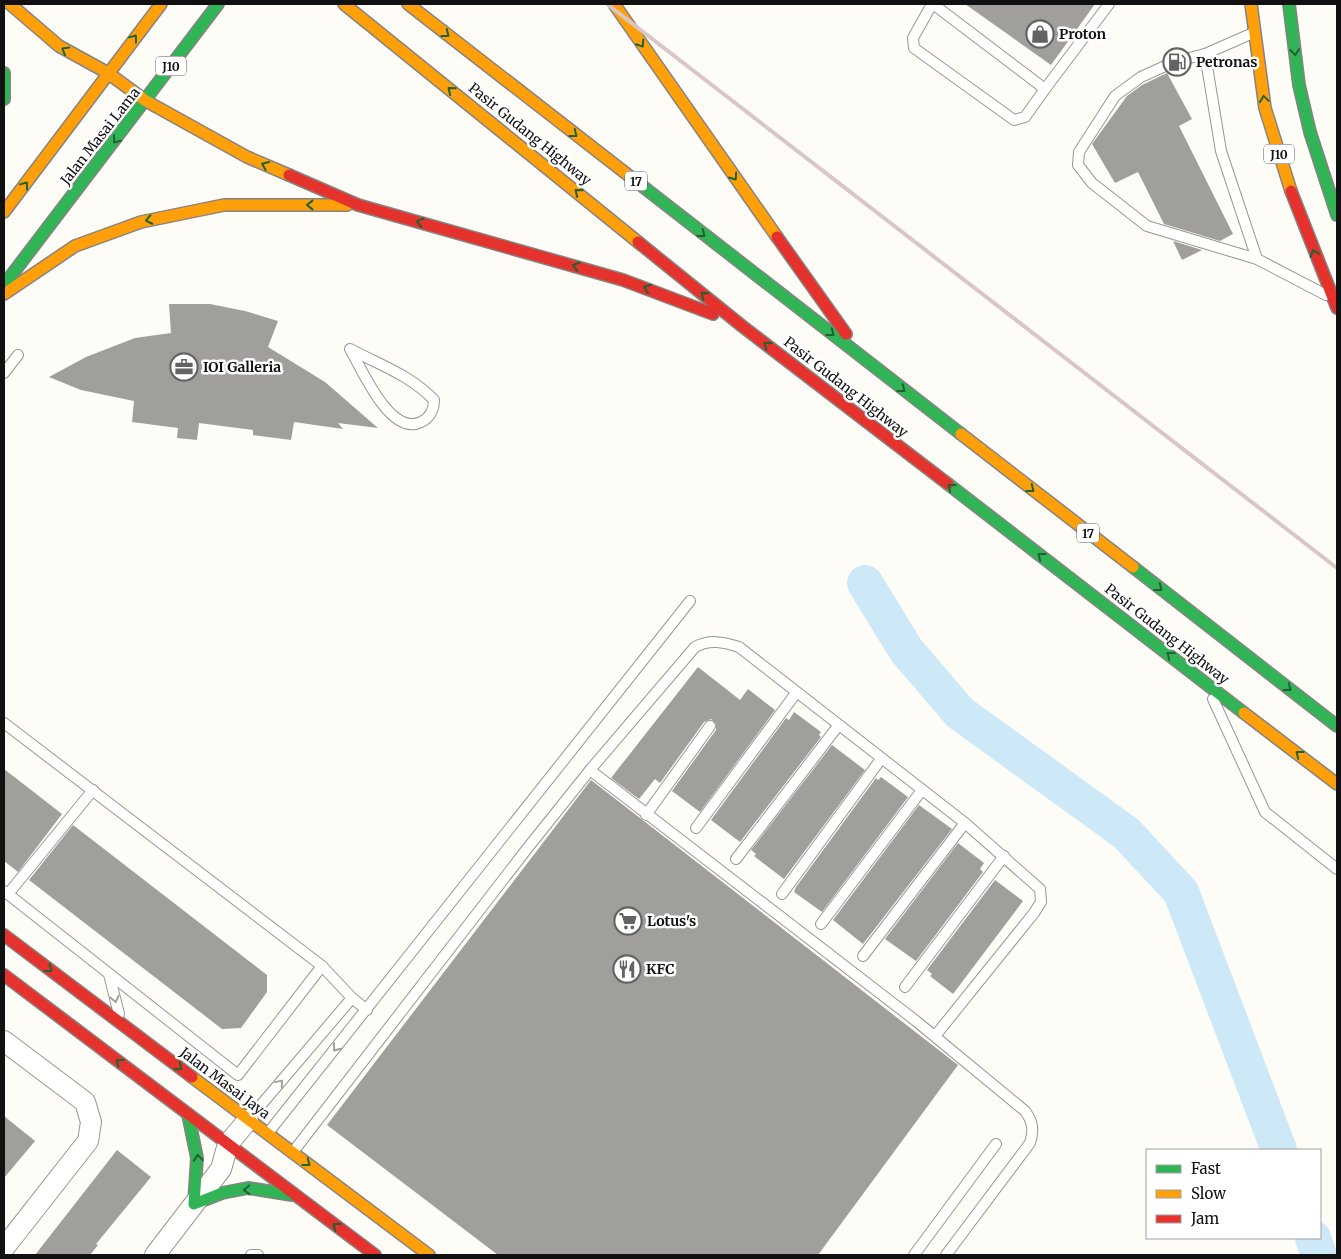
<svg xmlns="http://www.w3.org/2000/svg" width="1341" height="1259" font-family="Merriweather,serif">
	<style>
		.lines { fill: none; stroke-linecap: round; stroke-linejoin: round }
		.river { stroke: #cde8f7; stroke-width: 36 }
		.building { fill: #a19f9c }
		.lane-casing { stroke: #979795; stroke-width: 12 }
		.street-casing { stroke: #979795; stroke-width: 22 }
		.fast-casing { stroke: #858482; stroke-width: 14 }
		.slow-casing { stroke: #858482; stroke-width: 14 }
		.jam-casing { stroke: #858482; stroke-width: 14 }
		.lane { stroke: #fffffe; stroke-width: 10 }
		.street { stroke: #fffffe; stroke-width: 20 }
		.fast { stroke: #30b455; stroke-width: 11 }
		.slow { stroke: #ff9f0a; stroke-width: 11 }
		.jam { stroke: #e5322d; stroke-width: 11 }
		.rail { stroke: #d9c6c7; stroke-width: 4 }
		.oneway { stroke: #206233 }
		.oneway2 { stroke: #a0a09f }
		.labels { text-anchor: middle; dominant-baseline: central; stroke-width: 5; stroke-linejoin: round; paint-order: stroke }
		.shield { fill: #fff; stroke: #585858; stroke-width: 1 }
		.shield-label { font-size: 12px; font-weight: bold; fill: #111 }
		.poi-label { font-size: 14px; font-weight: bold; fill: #111; stroke: #fff; text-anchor: start }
		.street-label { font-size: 14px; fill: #111; stroke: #fff }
	</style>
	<rect width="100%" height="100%" fill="#fdfcf7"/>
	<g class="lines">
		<g class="river">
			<polyline points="865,583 906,650 960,713 1126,833 1181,892 1279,1150"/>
			<polyline points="1313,1238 1319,1255"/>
		</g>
	</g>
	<g class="building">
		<polygon points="965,4 1095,4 1051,65"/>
		<polygon points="1167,73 1192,119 1179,126 1233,234 1220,241 1164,224 1138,172 1115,183 1092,144 1127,96 1142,85"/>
		<polygon points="1173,241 1202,250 1182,260"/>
		<polygon points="169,304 210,304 245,311 278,321 268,347 325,382 378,428 338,423 343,429 294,422 291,440 253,435 253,430 199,423 197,440 177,438 178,428 132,422 134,401 81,390 49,377 86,357 135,338 171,333"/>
		<polygon points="698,667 740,700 748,689 775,710 700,812 672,791 716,730 716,724 711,719 704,722 660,783 655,779 639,799 611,778"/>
		<polygon points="794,712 821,732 819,735 821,737 740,842 711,820 786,718 789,720"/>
		<polygon points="832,745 865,770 784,879 754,856 756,854 751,850"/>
		<polygon points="4,769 62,814 18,872 4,861"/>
		<polygon points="881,777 908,797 822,912 794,892 796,887 876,778 878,780"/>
		<polygon points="591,780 958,1065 818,1255 498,1255 327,1125"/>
		<polygon points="919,805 952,829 863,944 833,920"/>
		<polygon points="73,825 267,975 267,992 241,1028 222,1029 29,880"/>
		<polygon points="958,843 984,863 980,869 983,872 916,961 885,939"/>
		<polygon points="995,880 1023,901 953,994 930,976 932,974 927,970"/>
		<polygon points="4,1116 35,1141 4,1178"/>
		<polygon points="117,1150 151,1177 96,1244 98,1245 90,1255 35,1255"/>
	</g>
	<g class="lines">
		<g class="lane-casing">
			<g id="lane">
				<polyline points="932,4 913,38 914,48 1014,120 1025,117 1045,89"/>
				<polyline points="933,4 1045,89 1109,4"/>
				<polyline points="1253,33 1205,54 1221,151 1257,259 1326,295"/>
				<polyline points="1205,54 1174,62 1141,77 1115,96 1079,152 1078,165 1092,183 1147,226 1257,259"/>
				<path d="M350,349C380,365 410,375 434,400C434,409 430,418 421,422C390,437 362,369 350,349Z"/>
				<polyline points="4,373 18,355"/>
				<polyline points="1213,699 1265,812 1337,869"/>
				<polyline points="4,723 322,966 238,1075 4,891"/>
				<path d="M590,770L916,1021L1025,1111C1033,1122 1034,1130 1030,1143L946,1255"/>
				<polyline points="646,815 710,726"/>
				<polyline points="696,828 796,693"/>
				<polyline points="736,859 838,726"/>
				<polyline points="8,894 93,790"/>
				<polyline points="782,894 881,759"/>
				<polyline points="821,924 922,790"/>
				<polyline points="863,956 965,823"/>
				<polyline points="322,966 352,998 367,1010"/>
				<polyline points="109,974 119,1014"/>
				<polyline points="905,987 1004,856"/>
				<polyline points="249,1119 352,998"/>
				<polyline points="268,1133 690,601"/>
				<path d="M293,1152L526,850L590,770L695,647C710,639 723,642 739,647L965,823L1040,889L1041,902L1034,913L935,1036"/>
				<polyline points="251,1255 258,1255"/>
				<polyline points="914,1255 996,1144"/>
			</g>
		</g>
		<g class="street-casing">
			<g id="street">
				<polyline points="4,1041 85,1102 91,1122 88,1141 4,1248"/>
				<polyline points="155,1255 221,1169 228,1144 248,1120"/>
			</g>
		</g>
		<g class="fast-casing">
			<g id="fast">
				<polyline points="1289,4 1299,85 1310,132 1337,215"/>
				<polyline points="4,73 4,99"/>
				<polyline points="637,182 961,434"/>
				<polyline points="4,285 218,4"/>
				<polyline points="948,484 1244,713"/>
				<polyline points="1133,567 1337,726"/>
				<polyline points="188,1114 197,1158 194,1204 222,1193 248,1188 292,1195"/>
			</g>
		</g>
		<g class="slow-casing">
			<g id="slow">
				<polyline points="10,4 59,46 108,73 146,101 247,157 289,175"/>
				<polyline points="344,4 638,242"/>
				<polyline points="408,4 637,182"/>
				<polyline points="614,4 777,237"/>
				<polyline points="1251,4 1265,108 1291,191"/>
				<polyline points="4,212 161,4"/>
				<polyline points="4,294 75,246 141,222 224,205 347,205"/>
				<polyline points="961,434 1133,567"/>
				<polyline points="1244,713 1337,784"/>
				<polyline points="192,1077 429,1255"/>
			</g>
		</g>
		<g class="jam-casing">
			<g id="jam">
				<polyline points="289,175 358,205 623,280 713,314"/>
				<polyline points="1291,191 1337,308"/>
				<polyline points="777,237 846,334"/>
				<polyline points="638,242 742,326 948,484"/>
				<polyline points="4,935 192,1077"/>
				<polyline points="4,975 375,1255"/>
			</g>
		</g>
		<use href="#lane" class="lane"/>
		<use href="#street" class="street"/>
		<use href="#fast" class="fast"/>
		<use href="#slow" class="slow"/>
		<use href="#jam" class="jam"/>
		<polyline class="rail" points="607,4 1337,568"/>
	</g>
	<defs><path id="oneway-chevron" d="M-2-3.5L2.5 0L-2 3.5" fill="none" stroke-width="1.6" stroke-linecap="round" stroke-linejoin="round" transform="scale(1.25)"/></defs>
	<g class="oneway">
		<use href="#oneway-chevron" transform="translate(446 34) rotate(38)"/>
		<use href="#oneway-chevron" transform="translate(134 38) rotate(-53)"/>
		<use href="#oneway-chevron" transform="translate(641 44) rotate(57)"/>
		<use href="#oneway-chevron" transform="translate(65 50) rotate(-150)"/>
		<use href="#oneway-chevron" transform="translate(1295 52) rotate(83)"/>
		<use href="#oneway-chevron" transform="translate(451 90) rotate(-141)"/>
		<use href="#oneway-chevron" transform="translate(1264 99) rotate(-98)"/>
		<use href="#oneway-chevron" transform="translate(574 134) rotate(38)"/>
		<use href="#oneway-chevron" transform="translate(116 140) rotate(128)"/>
		<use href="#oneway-chevron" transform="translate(265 165) rotate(-157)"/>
		<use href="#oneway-chevron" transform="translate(734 177) rotate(55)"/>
		<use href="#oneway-chevron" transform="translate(25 185) rotate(-53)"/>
		<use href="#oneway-chevron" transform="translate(578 192) rotate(-141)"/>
		<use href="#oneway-chevron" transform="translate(310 205) rotate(180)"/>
		<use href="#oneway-chevron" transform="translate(149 220) rotate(168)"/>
		<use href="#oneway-chevron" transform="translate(420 222) rotate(-164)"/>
		<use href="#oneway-chevron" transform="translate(702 234) rotate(38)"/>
		<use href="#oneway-chevron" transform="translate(1314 253) rotate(-111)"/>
		<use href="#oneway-chevron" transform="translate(576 266) rotate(-164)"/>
		<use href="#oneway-chevron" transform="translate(647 288) rotate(-160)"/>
		<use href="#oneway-chevron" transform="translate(704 295) rotate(-141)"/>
		<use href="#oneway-chevron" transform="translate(831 333) rotate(38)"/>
		<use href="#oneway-chevron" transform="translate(767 345) rotate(-142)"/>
		<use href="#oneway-chevron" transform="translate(902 389) rotate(38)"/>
		<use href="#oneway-chevron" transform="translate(951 487) rotate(-142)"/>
		<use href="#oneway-chevron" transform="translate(1031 489) rotate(38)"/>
		<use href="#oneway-chevron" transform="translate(1041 556) rotate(-142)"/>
		<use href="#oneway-chevron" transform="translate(1159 588) rotate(38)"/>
		<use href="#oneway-chevron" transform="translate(1170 655) rotate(-142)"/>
		<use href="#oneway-chevron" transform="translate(1288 688) rotate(38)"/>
		<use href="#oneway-chevron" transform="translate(1299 754) rotate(-142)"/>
		<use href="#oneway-chevron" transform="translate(49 969) rotate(37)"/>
		<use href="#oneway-chevron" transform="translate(119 1062) rotate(-143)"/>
		<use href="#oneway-chevron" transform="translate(179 1067) rotate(37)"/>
		<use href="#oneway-chevron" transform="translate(198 1158) rotate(-94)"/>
		<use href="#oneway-chevron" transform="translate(307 1163) rotate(37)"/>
		<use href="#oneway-chevron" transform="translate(247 1190) rotate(178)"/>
		<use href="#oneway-chevron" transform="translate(336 1226) rotate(-143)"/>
	</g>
	<g class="oneway2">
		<use href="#oneway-chevron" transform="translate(115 999) rotate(77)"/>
		<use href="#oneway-chevron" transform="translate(336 1048) rotate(128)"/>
		<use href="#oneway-chevron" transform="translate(280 1083) rotate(-50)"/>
	</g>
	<defs>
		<g id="shop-ring" transform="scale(1.4375)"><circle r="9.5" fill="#fff" stroke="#646362" stroke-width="1.5"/><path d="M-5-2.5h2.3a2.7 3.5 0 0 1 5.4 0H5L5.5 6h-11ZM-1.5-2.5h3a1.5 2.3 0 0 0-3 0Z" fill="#646362"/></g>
		<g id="fuel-ring" transform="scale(1.4375)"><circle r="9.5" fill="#fff" stroke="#646362" stroke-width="1.5"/><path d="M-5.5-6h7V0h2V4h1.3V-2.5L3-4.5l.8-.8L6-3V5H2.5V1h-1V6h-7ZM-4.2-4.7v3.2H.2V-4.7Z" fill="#646362"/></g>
		<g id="office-ring" transform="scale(1.4375)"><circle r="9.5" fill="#fff" stroke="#646362" stroke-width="1.5"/><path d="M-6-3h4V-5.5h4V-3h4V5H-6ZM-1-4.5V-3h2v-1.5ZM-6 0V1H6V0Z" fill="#646362"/></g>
		<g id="supermarket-ring" transform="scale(1.4375)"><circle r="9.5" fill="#fff" stroke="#646362" stroke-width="1.5"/><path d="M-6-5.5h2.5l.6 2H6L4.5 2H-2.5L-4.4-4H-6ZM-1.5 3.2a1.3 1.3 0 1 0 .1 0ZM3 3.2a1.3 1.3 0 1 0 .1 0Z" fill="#646362"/></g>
		<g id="restaurant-ring" transform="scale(1.4375)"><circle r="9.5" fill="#fff" stroke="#646362" stroke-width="1.5"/><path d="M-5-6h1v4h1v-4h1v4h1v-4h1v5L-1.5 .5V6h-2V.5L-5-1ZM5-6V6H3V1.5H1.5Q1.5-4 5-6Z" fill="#646362"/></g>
	</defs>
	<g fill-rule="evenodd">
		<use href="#shop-ring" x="1040" y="34"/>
		<use href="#fuel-ring" x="1177" y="62"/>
		<use href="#office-ring" x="184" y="367"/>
		<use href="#supermarket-ring" x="628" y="921"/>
		<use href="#restaurant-ring" x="627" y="969"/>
	</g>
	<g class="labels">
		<g class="shield">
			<rect x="156" y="56.5" width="30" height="19" rx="4"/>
			<rect x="1264" y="144.5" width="30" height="19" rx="4"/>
			<rect x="625" y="171.5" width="22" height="19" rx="4"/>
			<rect x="1077" y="523.5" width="22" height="19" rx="4"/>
		</g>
		<g class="shield-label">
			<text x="171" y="66">J10</text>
			<text x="1279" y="154">J10</text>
			<text x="636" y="181">17</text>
			<text x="1088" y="533">17</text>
		</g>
		<g class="poi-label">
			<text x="1059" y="34">Proton</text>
			<text x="1196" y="62">Petronas</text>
			<text x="203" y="367">IOI Galleria</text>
			<text x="647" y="921">Lotus's</text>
			<text x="646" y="969">KFC</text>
		</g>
		<g class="street-label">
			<text transform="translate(530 134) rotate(39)">Pasir Gudang Highway</text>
			<text transform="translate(100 136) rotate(-52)">Jalan Masai Lama</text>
			<text transform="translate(846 387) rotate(38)">Pasir Gudang Highway</text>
			<text transform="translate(1167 634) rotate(38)">Pasir Gudang Highway</text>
			<text transform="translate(225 1083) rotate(37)">Jalan Masai Jaya</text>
		</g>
	</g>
	<rect width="1341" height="1259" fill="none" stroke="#111111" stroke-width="10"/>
	<rect x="1146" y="1149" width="175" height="90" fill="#ffffff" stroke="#a0a0a0"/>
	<rect x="1156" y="1165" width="25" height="8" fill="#30b455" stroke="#a0a0a0"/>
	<text x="1191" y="1174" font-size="15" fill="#111111">Fast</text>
	<rect x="1156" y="1190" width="25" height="8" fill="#ff9f0a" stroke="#a0a0a0"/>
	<text x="1191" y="1199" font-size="15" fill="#111111">Slow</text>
	<rect x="1156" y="1215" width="25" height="8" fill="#e5322d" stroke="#a0a0a0"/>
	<text x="1191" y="1224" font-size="15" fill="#111111">Jam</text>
</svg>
